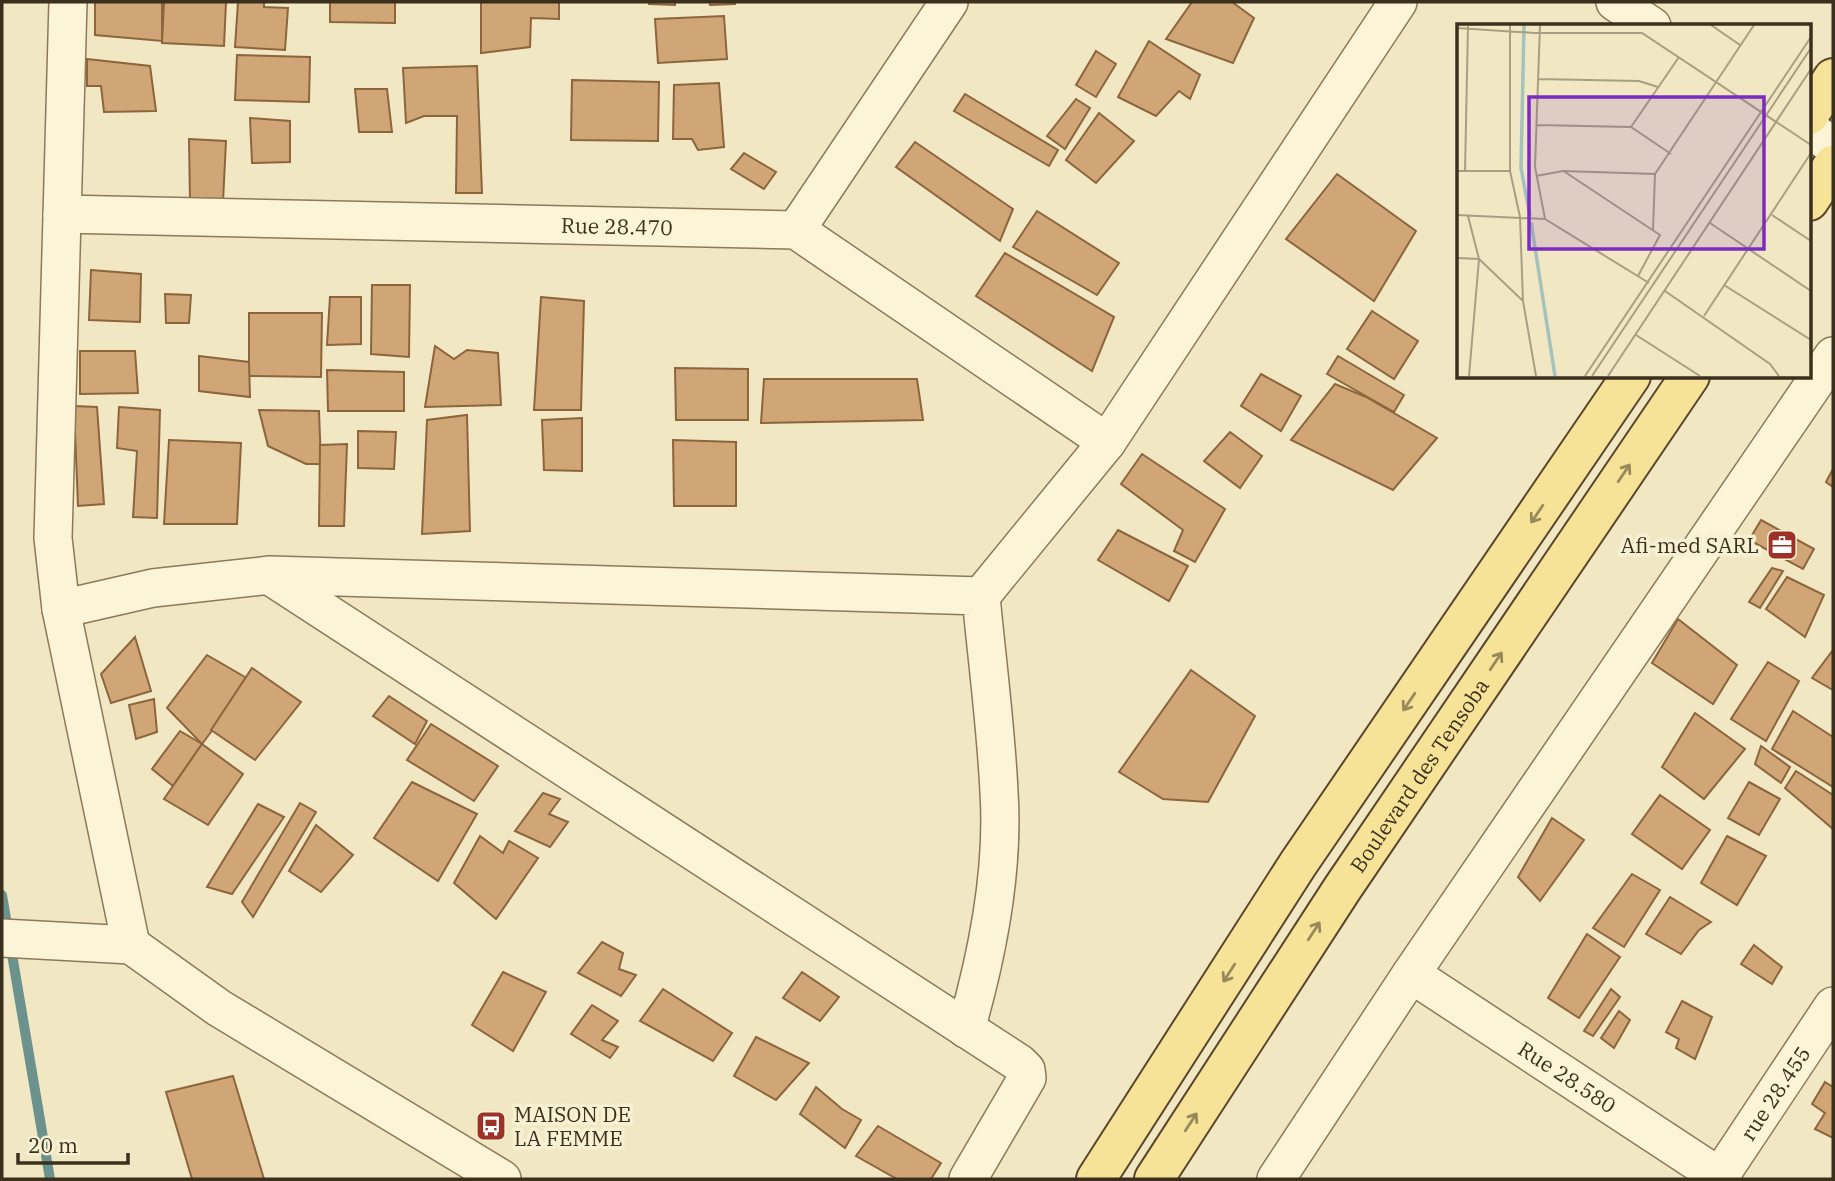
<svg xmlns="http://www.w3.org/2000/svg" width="1835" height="1181" font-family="'IBM Plex Serif',serif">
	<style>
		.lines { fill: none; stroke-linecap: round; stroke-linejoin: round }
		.stream { stroke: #6b928d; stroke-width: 10 }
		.building { fill: #d1a676; stroke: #8c653d; stroke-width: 2 }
		.street-casing { stroke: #8c7958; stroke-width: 40 }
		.primary-casing { stroke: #59462d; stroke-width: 42 }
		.street { stroke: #fbf4d6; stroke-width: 37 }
		.primary { stroke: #f6e398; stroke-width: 38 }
		.oneway { stroke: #98895a }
		.labels { text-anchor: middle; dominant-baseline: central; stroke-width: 7; stroke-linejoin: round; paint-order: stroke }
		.street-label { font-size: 21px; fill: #3b2f1d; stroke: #f7f1d3 }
		.poi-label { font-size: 21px; fill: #3b2f1d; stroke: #f7f1d3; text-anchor: end }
		.inset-river { fill: none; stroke: #a5c3bd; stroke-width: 3.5 }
		.inset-road { fill: none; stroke: #a89e81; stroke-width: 2 }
		.view { fill: #7b2cbf; fill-opacity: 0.15; stroke: #7b2cbf; stroke-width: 3.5 }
		.inset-edge { fill: none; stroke: #3b2f1d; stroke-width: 3.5 }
	</style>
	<rect width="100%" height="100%" fill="#f1e8c3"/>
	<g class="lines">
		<polyline class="stream" points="2,895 50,1179"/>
	</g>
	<g class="building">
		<polygon points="95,2 162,2 162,41 95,35"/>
		<polygon points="164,2 226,2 224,46 162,43"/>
		<polygon points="238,2 264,2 264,7 288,8 285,50 235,47"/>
		<polygon points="330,2 395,2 395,23 330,22"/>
		<polygon points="481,2 559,2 559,19 531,18 530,47 481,53"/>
		<polygon points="649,2 675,2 675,5 649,4"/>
		<polygon points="710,2 735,2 735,4 710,5"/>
		<polygon points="1192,2 1232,2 1254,18 1233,63 1166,39"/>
		<polygon points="724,16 727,59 658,63 655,19"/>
		<polygon points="1149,41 1200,75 1190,99 1179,91 1156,116 1118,97"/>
		<polygon points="1096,51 1116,64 1096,97 1076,85"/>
		<polygon points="237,55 310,57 309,102 235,100"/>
		<polygon points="87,59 150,66 156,111 104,112 101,86 87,86"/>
		<polygon points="477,66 482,193 456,193 457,116 424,116 406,123 403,68"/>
		<polygon points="572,80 659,82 658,141 571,140"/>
		<polygon points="719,83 724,147 698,150 692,139 673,139 674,85"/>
		<polygon points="355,89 387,89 392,132 359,132"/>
		<polygon points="965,94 1058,150 1049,166 954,111"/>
		<polygon points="1076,99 1090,108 1065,149 1047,136"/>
		<polygon points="1099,113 1134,141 1096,183 1066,160"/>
		<polygon points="250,118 290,121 290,162 252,163"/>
		<polygon points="189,139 226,141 223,202 190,201"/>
		<polygon points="915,142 1013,209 1000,241 896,167"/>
		<polygon points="744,153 776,172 764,189 731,169"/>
		<polygon points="1337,174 1416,231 1374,301 1286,239"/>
		<polygon points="1037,211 1119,263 1097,295 1013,247"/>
		<polygon points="1005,253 1114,317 1092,371 976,296"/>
		<polygon points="91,270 141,274 140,322 89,320"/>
		<polygon points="372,285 410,285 409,357 371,354"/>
		<polygon points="165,294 191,295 189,323 166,323"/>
		<polygon points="330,297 361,297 361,344 327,345"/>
		<polygon points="541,297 584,301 581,410 534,410"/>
		<polygon points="1372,311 1418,341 1394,379 1347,349"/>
		<polygon points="249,313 322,313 321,377 249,376"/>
		<polygon points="435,346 454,359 467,350 498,353 501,405 425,407"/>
		<polygon points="80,351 135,351 138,393 80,394"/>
		<polygon points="199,356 249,362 250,397 199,391"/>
		<polygon points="1338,356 1404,395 1394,412 1327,374"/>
		<polygon points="675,368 748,369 748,420 676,420"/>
		<polygon points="327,370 404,372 404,411 328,411"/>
		<polygon points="1261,374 1301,396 1281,431 1241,406"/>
		<polygon points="764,379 917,379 923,420 761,423"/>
		<polygon points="1335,384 1366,397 1437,438 1393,490 1291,440"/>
		<polygon points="74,406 97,407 104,504 78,506"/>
		<polygon points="119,407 160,410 157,518 133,517 137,451 117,448"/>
		<polygon points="259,410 319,411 321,464 306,464 268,446"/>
		<polygon points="467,415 470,531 422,534 427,420"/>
		<polygon points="582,418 582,471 544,470 542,420"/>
		<polygon points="358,431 396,432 394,469 358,468"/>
		<polygon points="1230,432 1262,456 1240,488 1204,461"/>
		<polygon points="169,440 241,443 237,524 164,524"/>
		<polygon points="673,440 736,442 736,506 674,506"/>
		<polygon points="347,444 344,526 319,526 320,445"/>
		<polygon points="1142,454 1225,509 1195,562 1174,551 1183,530 1121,484"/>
		<polygon points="1833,469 1833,487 1826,482"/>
		<polygon points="1761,520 1814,549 1803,569 1749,540"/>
		<polygon points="1118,530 1188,566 1169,601 1098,560"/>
		<polygon points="1772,568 1783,571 1760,608 1749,602"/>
		<polygon points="1787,577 1824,595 1805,637 1766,609"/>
		<polygon points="1678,619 1737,665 1713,704 1652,663"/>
		<polygon points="135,637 151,691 111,703 101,674"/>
		<polygon points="1833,650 1833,690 1812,678"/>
		<polygon points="207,655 250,680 202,744 167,708"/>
		<polygon points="1768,662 1799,681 1766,741 1731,719"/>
		<polygon points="252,668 301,702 255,760 211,730"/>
		<polygon points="1191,670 1255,716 1208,802 1163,799 1119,772"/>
		<polygon points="389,696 427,721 415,744 373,716"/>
		<polygon points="154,699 157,732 136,739 129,705"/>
		<polygon points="1793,711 1833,737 1833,787 1772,749"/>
		<polygon points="1695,713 1745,749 1704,799 1662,767"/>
		<polygon points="431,724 498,766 474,801 407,760"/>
		<polygon points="180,731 202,744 173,786 152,769"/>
		<polygon points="202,744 243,774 208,825 164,799"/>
		<polygon points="1761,746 1790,767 1781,783 1755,764"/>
		<polygon points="1796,771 1833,795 1833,829 1785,788"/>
		<polygon points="412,782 477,814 438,881 374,838"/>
		<polygon points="1749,782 1780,799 1759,835 1728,818"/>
		<polygon points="543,793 560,799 549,814 568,822 550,847 515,831"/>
		<polygon points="1660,795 1710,830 1682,869 1632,834"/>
		<polygon points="300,803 316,812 253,917 242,902"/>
		<polygon points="258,804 284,817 232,894 207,887"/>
		<polygon points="1552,818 1584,840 1540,901 1518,877"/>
		<polygon points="316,825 353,855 321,892 289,871"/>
		<polygon points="480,836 503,853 509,841 538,858 496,919 454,883"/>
		<polygon points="1727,836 1766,856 1737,905 1701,883"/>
		<polygon points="1632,874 1660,890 1624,947 1593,928"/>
		<polygon points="1670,897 1711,922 1699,930 1681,954 1646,934"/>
		<polygon points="1587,934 1620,957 1579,1018 1548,998"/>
		<polygon points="602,942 623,953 619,969 636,975 621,996 578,973"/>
		<polygon points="1754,945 1782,967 1772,984 1741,964"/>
		<polygon points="503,972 546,992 513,1051 472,1025"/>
		<polygon points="802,972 839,997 820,1021 783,998"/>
		<polygon points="663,989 732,1033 713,1061 640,1021"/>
		<polygon points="1611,989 1620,997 1593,1036 1584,1031"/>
		<polygon points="1682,1001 1712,1017 1695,1059 1676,1048 1679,1039 1666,1032"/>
		<polygon points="592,1005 618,1021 602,1040 618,1047 610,1058 571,1034"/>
		<polygon points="1619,1011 1630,1020 1614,1048 1601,1038"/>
		<polygon points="756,1037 809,1063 776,1100 734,1076"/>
		<polygon points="233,1076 264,1179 192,1179 166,1092"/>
		<polygon points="1825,1082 1833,1087 1833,1138 1815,1129 1825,1113 1812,1104"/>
		<polygon points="816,1087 842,1109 861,1120 845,1148 800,1114"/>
		<polygon points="878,1126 941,1163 931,1179 897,1179 856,1156"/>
	</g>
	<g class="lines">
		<g class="street-casing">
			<g id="street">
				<polyline points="68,2 53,538 61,609 131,945 219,1008 502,1179"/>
				<polyline points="1615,2 1652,26"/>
				<polyline points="1809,129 1833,146"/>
				<path id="s1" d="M62,214L796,230L1107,442"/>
				<polyline points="796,230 949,2"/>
				<polyline points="270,576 1019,1063 1026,1070 1027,1078 968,1179"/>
				<polyline points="981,596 1107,442 1398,2"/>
				<path d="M61,609L153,588L270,575L981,596C987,661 996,727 999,792C1004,868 987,956 966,1029"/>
				<polyline points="2,938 131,945"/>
				<path id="s2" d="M1411,974L1723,1179"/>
				<polyline points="1276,1179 1411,974 1833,356"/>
				<path id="s3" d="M1718,1179L1833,1006"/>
			</g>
		</g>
		<g class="primary-casing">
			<g id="primary">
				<polyline points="1809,115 1833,78"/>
				<polyline points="1809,201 1833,165"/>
				<polyline points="1096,1179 1298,864 1631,376"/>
				<path id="s4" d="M1154,1179L1342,889L1690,376"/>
			</g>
		</g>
		<use href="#street" class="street"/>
		<use href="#primary" class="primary"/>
	</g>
	<defs><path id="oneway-shaft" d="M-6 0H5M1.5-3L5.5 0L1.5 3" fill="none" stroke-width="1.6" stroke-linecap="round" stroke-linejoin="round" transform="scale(1.75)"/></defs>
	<g class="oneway">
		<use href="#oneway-shaft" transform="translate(1624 473) rotate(-56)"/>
		<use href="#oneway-shaft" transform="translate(1537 514) rotate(124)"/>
		<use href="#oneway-shaft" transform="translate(1496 661) rotate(-56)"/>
		<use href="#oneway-shaft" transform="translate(1409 702) rotate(124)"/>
		<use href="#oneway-shaft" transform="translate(1314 931) rotate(-57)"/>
		<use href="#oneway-shaft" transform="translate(1229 973) rotate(123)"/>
		<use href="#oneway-shaft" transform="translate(1191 1122) rotate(-57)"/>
	</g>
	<defs>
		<g id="office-square" transform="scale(1.575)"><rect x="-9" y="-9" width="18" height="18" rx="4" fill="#9e3125" stroke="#f7f1d3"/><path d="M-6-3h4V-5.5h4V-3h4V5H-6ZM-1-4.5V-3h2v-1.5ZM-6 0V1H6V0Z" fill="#fff"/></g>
		<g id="bus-square" transform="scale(1.575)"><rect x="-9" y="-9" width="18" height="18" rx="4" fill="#9e3125" stroke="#f7f1d3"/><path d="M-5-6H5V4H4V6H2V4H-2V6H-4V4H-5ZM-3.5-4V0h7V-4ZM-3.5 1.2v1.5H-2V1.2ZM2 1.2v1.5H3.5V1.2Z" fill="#fff"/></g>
	</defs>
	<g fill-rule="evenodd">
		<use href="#office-square" x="1782" y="545"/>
		<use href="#bus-square" x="491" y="1126"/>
	</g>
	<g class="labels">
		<g class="street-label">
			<text stroke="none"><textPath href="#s1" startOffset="555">Rue 28.470</textPath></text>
			<text stroke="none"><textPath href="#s4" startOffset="483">Boulevard des Tensoba</textPath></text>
			<text stroke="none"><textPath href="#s2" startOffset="187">Rue 28.580</textPath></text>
			<text stroke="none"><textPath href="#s3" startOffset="103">rue 28.455</textPath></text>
		</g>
		<g class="poi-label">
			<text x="1759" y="545">Afi-med SARL</text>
			<text x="514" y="1114" text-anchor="start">MAISON DE<tspan x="514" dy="24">LA FEMME</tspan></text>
		</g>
	</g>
	<g transform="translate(1457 24)">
		<rect width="354" height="354" fill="#f1e8c3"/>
		<path class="inset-river" d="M67,1L64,144L73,192M74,198L98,352"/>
		<path class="inset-road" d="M53,1V147L63,193L66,277L79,352M83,1L78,143L88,195L192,259M254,1L283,21M0,4L77,9H185L354,121M81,55L182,57L201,63M80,101L174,103L214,130M174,103L222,33M0,147H53M8,147L11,2M108,148L203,211L181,252M198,150L297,1M79,152L106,147L198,150L196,206M0,191L88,195M315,191L354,217M11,192L22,235L66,277M253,199L354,267M0,234L22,235L12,352M267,261L354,316M208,267L313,340L322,352M247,292L354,129M179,311L243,352M128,352L354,13M135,352L354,24M151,352L354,45"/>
		<path class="view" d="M72,73H307V225H72Z"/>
		<rect width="354" height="354" class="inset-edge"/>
	</g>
	<rect width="1835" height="1181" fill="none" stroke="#3b2f1d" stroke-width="7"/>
	<path d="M18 1153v10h110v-10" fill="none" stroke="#3b2f1d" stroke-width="3.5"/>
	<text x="28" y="1153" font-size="21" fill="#3b2f1d" stroke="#f7f1d3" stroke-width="5" paint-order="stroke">20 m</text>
</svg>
